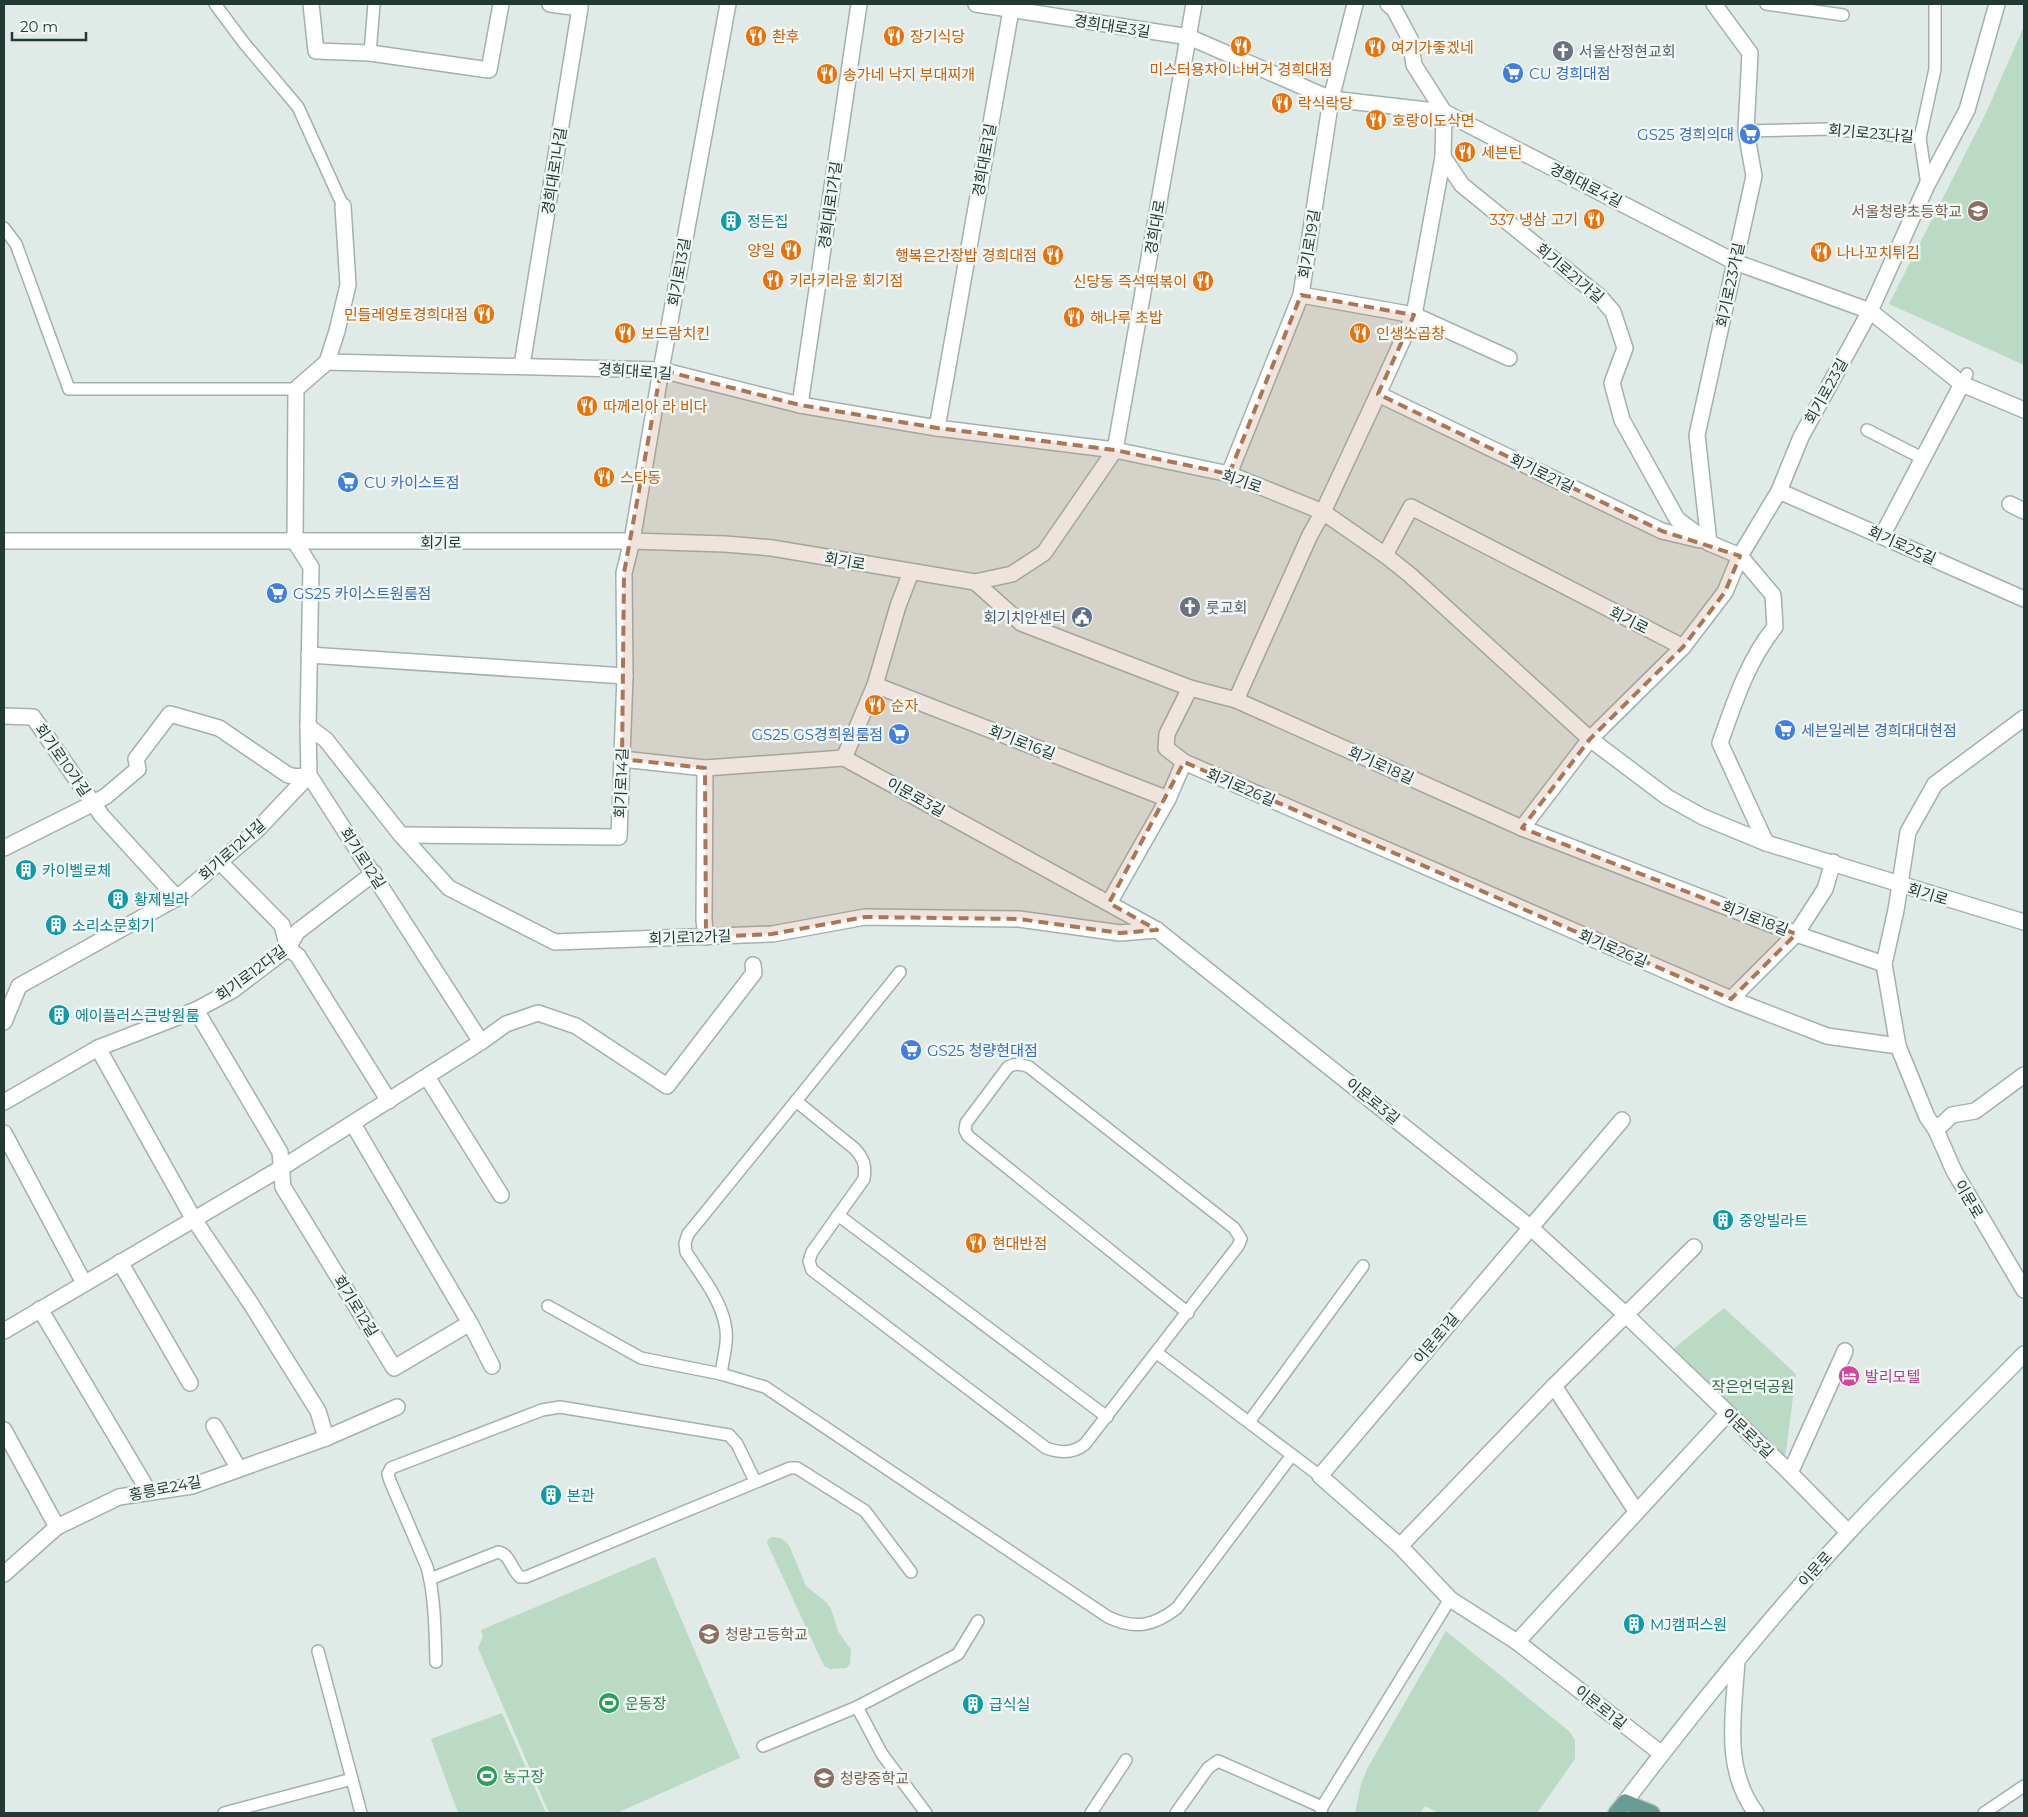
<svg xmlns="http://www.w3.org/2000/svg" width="2028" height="1817" font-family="Montserrat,'Noto Sans KR',sans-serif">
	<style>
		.green { fill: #bbdac6 }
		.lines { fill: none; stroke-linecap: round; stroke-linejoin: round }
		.service-casing { stroke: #a3b1ae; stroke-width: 14 }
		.minor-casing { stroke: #a3b1ae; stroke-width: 18 }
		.tertiary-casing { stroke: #a3b1ae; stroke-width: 18 }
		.secondary-casing { stroke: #a0b5af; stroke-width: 18 }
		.primary-casing { stroke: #bdc4c2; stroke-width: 18 }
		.service { stroke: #fff; stroke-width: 11 }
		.minor { stroke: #fff; stroke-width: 15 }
		.tertiary { stroke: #fff; stroke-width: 15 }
		.secondary { stroke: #fff; stroke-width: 15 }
		.primary { stroke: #689c94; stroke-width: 15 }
		.marked { fill: #ac7554; fill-opacity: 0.2; stroke: #ac7554; stroke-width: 4; stroke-dasharray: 10 6; stroke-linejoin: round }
		.labels { text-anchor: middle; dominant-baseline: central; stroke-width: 5; stroke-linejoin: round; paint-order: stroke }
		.street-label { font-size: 15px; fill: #223935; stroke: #f1f7f4 }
		.food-label { font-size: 15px; fill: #c56008; stroke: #f1f7f4; text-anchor: start }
		.worship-label { font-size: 15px; fill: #5b616d; stroke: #f1f7f4; text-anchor: start }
		.shop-label { font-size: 15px; fill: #366cbe; stroke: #f1f7f4; text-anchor: start }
		.education-label { font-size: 15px; fill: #785e54; stroke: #f1f7f4; text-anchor: start }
		.culture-label { font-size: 15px; fill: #0d838f; stroke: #f1f7f4; text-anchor: start }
		.service-label { font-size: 15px; fill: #4e5e75; stroke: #f1f7f4; text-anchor: end }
		.hotel-label { font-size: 15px; fill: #b23c85; stroke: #f1f7f4; text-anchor: start }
		.park-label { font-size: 15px; fill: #306d4d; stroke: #f1f7f4 }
		.leisure-label { font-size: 15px; fill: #27864d; stroke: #f1f7f4; text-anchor: start }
	</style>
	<rect width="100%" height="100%" fill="#e0eae7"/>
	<g class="green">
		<polygon points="2024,26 2024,365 1889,304 1986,113"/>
		<polygon points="1724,1308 1796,1374 1784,1467 1667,1354"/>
		<polygon points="773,1537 781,1538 789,1545 806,1586 826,1602 831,1609 838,1631 851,1650 850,1664 846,1668 830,1669 824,1666 767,1543 768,1539"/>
		<polygon points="655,1557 740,1758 617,1813 549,1813 478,1648 483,1637 481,1630"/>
		<polygon points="1446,1631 1570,1732 1575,1740 1575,1759 1537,1813 1438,1813 1425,1806 1420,1813 1355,1813 1361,1784 1368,1767"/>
		<polygon points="502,1713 546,1813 458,1813 431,1739"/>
	</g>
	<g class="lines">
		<g class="service-casing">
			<g id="service">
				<polyline points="215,4 244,43 298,107 343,206"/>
				<polyline points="1766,4 1843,15"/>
				<polyline points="370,53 374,4"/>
				<polyline points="1746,131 1829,129 1920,138 1935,69 1935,4"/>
				<polyline points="1920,138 1927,185"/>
				<polyline points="4,228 16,244 69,389 296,389"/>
				<polyline points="1962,384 1967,374"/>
				<polyline points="1867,430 1922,458"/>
				<path d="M900,972L796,1101L855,1149C864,1159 866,1166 864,1179L812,1252L809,1261L812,1270L1046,1448C1060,1453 1073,1454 1085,1444L1238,1246L1241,1239L1234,1228L1029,1067C1021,1064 1016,1063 1008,1067L966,1123L965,1130L968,1136L1188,1313"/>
				<polyline points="838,1215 1107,1417"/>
				<path d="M548,1306L641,1358L721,1374L765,1387L1108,1617C1135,1630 1154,1626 1177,1608L1292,1455"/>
				<polyline points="1157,1353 1320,1476"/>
				<path d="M721,1374C723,1358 729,1340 725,1324C720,1298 700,1274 686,1252L685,1243L688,1234L796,1101"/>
				<polyline points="1249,1422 1363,1266"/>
				<path d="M430,1579L498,1552C510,1554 511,1569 520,1577H526L790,1468H797L805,1473L865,1511L911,1572"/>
				<polyline points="318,1651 361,1813"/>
				<path d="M436,1662C435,1630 435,1597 427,1567L390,1481L388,1474L391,1468L542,1410L560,1407L729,1435L737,1444L755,1481"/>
				<polyline points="857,1707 882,1754 926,1813"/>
				<polyline points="763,1746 857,1707 958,1654 978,1621"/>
				<polyline points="224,1813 352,1779"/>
				<polyline points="1091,1813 1126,1760"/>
				<polyline points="1176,1813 1208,1768 1218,1761 1322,1807"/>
				<polyline points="1321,1813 1322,1807 1450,1599"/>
				<polyline points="1984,1813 2024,1786"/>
			</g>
		</g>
		<g class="minor-casing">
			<g id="minor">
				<polyline points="311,4 316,51 370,53 489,70 501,4"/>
				<polyline points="976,4 1189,37 1331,99 1444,112 1735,262 1870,311 1962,384 2024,410"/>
				<path d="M1714,4L1750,53L1746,131L1754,176L1697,435L1709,543L1740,556L1773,595L1775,627C1748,660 1734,703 1720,743L1766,843"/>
				<polyline points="1443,157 1462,185 1600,297 1613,312 1625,348 1612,383 1622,420 1677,519 1709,543"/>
				<polyline points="1301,295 1414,315 1509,358"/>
				<polyline points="327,362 661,370 800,405 937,428 1115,450"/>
				<polyline points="522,365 580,8 550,4"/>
				<polyline points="1378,394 1662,531 1700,540"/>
				<polyline points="800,405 859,4"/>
				<polyline points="937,428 1011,10"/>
				<polyline points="1229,474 1301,295 1331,99 1355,4"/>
				<polyline points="1779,491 2024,599"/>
				<polyline points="2010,504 2024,511"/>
				<polyline points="1882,536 1962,384"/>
				<polyline points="1385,555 1411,507 1683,647"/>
				<polyline points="975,582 1021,623 1190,688 1236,700 1522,828 1796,934 1884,964"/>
				<polyline points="309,655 625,676"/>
				<polyline points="875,685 1168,799"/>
				<polyline points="1236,700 1310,535 1323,512 1378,394 1414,315 1443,157 1444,112 1414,65 1410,39 1394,9 1388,4"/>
				<polyline points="4,716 33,717 102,816 177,898"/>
				<polyline points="308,726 326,740 401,835 449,888 555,942 772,934 865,917 1019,919 1120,933 1157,930"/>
				<polyline points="844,758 875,685 898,606 911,572"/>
				<polyline points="622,759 705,768 844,758 1157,930 1530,1227 1625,1314 1784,1467 1848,1532"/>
				<polyline points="1184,762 1731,999 1827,1036 1898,1046 1884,964 1896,910 1908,832 1935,784 2024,718"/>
				<polyline points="705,768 704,920 706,937"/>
				<polyline points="1522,828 1590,739 1683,647 1725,592 1740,556 1779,491 1801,437 1870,311 1927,185 1967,110 1997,4"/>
				<polyline points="401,835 619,837 625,676 624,573 632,541 661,370 728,4"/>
				<polyline points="4,848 94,803 106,796 138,769 136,759 170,714 219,728 288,775 297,777 309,775"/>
				<polyline points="220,862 282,925 288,948 298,956 389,1101"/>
				<polyline points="1109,903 1168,799 1184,762 1166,748 1167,734 1190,688"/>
				<polyline points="1731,999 1796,934 1825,889 1833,862"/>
				<polyline points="196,1010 280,1152 283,1187 394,1368 470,1323"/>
				<polyline points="4,1022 19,986 177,898 256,831 309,775"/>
				<polyline points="481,1042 506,1024 538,1013 576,1026 667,1086 754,973 753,965"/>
				<polyline points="1898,1046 1927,1117 1936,1130 1952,1115 1975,1111 2024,1075"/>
				<polyline points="98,1048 193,1218 251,1304 318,1411 326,1438"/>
				<polyline points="427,1077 501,1195"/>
				<polyline points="4,1102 98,1048 196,1010 233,990 288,948 297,932 374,873"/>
				<polyline points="1622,1120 1320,1476 1400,1546 1450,1599 1517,1642 1662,1754"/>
				<polyline points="353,1124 470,1323 492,1366"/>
				<polyline points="1936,1130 1954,1171 2024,1290"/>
				<polyline points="4,1133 84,1283"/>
				<polyline points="120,1262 190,1383"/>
				<polyline points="40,1309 149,1492"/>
				<polyline points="4,1331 283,1167 481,1042 309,775 308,726 311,567 295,542 296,389 327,362 337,331 348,285 343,206"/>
				<polyline points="1554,1386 1636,1511"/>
				<polyline points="214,1426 239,1469"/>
				<polyline points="4,1430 57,1527"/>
				<polyline points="1790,1473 1845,1351"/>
				<polyline points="1400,1546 1554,1386 1694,1247"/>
				<polyline points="4,1574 57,1527 119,1497 192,1486 326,1438 397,1407"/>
				<polyline points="1517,1642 1728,1413"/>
			</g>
		</g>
		<g class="tertiary-casing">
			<polyline id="tertiary" points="1115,450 1194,4"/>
		</g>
		<g class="secondary-casing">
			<g id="secondary">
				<polyline points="4,541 632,541 725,544 772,548 975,582 1012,574 1044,553 1115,450 1229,474 1323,512 1385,555 1410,575 1590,739 1667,797 1703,817 1766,843 2024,922"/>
				<path d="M1737,1660C1734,1713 1722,1768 1756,1813"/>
				<path d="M1625,1802C1695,1710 1768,1619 1847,1534C1904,1472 1966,1414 2024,1354"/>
			</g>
		</g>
		<g class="primary-casing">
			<polyline id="primary" points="1616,1813 1625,1802 1652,1813"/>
		</g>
		<use href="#service" class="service"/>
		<use href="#minor" class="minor"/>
		<use href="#tertiary" class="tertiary"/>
		<use href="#secondary" class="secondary"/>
		<use href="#primary" class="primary"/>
	</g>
	<path class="marked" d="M1301,295L1414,315L1378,394L1662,531L1740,556L1725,592L1683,647L1590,739L1522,828L1796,934L1731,999L1184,762L1109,903L1157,930L1120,933L1019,919L865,917L772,934L706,937L705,768L622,759L624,573L661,370L800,405L937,428L1115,450L1229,474Z"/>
	<defs>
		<g id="restaurant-disc" transform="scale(1.125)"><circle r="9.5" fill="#e8710a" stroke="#f1f7f4"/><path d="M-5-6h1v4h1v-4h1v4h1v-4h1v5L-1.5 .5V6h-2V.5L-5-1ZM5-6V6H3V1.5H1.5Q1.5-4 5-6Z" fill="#fff"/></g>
		<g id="church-disc" transform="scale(1.125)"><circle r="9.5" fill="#6b7280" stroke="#f1f7f4"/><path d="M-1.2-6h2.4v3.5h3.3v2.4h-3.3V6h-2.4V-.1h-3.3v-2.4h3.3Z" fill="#fff"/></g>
		<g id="supermarket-disc" transform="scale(1.125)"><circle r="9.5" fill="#3f7fe0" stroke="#f1f7f4"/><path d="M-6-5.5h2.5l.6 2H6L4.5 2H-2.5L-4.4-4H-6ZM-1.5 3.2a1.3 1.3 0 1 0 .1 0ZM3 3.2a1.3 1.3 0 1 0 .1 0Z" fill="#fff"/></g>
		<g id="school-disc" transform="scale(1.125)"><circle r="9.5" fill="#8d6e63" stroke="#f1f7f4"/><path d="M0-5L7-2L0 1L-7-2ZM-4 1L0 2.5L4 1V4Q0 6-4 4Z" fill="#fff"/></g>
		<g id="building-disc" transform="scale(1.125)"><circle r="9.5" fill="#0f9aa8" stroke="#f1f7f4"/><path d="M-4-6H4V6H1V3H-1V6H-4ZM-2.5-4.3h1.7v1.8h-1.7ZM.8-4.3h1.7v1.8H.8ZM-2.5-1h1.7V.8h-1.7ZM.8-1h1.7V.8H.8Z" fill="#fff"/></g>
		<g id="civic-disc" transform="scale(1.125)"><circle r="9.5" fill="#5c6f8a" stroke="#f1f7f4"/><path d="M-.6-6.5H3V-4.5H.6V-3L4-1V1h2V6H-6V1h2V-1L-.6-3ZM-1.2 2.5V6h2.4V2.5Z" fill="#fff"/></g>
		<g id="hotel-disc" transform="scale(1.125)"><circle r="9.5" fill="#d1479c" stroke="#f1f7f4"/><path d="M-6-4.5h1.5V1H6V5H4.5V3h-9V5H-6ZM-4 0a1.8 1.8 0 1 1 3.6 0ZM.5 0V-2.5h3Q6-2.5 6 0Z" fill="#fff"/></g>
		<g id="stadium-disc" transform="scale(1.125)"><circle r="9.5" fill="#2e9e5b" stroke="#f1f7f4"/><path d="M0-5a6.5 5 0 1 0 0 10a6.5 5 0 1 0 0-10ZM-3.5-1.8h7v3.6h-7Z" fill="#fff"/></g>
	</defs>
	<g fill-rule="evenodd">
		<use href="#restaurant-disc" x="756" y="36"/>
		<use href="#restaurant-disc" x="894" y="36"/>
		<use href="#restaurant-disc" x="1241" y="46"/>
		<use href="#restaurant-disc" x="1375" y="47"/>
		<use href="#church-disc" x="1563" y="51"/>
		<use href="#supermarket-disc" x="1513" y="73"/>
		<use href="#restaurant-disc" x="827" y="74"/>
		<use href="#restaurant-disc" x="1282" y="103"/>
		<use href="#restaurant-disc" x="1376" y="120"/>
		<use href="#supermarket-disc" x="1750" y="134"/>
		<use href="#restaurant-disc" x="1465" y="152"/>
		<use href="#school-disc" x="1978" y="211"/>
		<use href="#restaurant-disc" x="1594" y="219"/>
		<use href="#building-disc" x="731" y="221"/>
		<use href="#restaurant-disc" x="791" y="250"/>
		<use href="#restaurant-disc" x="1821" y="252"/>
		<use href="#restaurant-disc" x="1053" y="255"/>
		<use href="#restaurant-disc" x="773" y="280"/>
		<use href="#restaurant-disc" x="1203" y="281"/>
		<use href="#restaurant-disc" x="484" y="314"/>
		<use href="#restaurant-disc" x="1074" y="317"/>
		<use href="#restaurant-disc" x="625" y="333"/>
		<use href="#restaurant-disc" x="1360" y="333"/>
		<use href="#restaurant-disc" x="587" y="406"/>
		<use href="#restaurant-disc" x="604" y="477"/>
		<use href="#supermarket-disc" x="348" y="482"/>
		<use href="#supermarket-disc" x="277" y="593"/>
		<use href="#church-disc" x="1190" y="607"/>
		<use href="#civic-disc" x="1082" y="617"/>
		<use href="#restaurant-disc" x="875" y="705"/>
		<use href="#supermarket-disc" x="1785" y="730"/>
		<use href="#supermarket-disc" x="899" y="734"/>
		<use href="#building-disc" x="26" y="870"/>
		<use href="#building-disc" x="118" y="899"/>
		<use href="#building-disc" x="56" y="925"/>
		<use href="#building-disc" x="59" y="1015"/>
		<use href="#supermarket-disc" x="911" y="1050"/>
		<use href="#building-disc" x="1723" y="1220"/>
		<use href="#restaurant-disc" x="976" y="1243"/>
		<use href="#hotel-disc" x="1849" y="1376"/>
		<use href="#building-disc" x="551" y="1495"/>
		<use href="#building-disc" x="1634" y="1624"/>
		<use href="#school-disc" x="709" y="1634"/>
		<use href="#stadium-disc" x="609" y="1703"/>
		<use href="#building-disc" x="973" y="1704"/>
		<use href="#stadium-disc" x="487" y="1776"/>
		<use href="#school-disc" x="824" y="1778"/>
	</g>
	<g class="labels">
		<g class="street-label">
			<text transform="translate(1112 26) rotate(9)">경희대로3길</text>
			<text transform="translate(1871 133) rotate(5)">회기로23나길</text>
			<text transform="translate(984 160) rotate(-80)">경희대로1길</text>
			<text transform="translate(554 171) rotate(-81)">경희대로1나길</text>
			<text transform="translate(1586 185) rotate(27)">경희대로4길</text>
			<text transform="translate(830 205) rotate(-82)">경희대로1가길</text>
			<text transform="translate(1155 227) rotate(-80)">경희대로</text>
			<text transform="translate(1309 244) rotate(-81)">회기로19길</text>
			<text transform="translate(679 272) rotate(-80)">회기로13길</text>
			<text transform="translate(1570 273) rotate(40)">회기로21가길</text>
			<text transform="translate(1730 285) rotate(-78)">회기로23가길</text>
			<text transform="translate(635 371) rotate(4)">경희대로1길</text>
			<text transform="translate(1826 391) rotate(-61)">회기로23길</text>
			<text transform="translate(1542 473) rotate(26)">회기로21길</text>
			<text transform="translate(1242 481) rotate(19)">회기로</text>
			<text x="441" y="542">회기로</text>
			<text transform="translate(1902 545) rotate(24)">회기로25길</text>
			<text transform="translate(845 561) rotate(10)">회기로</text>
			<text transform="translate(1629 620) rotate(27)">회기로</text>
			<text transform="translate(1022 742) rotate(21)">회기로16길</text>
			<text transform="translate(63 760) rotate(55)">회기로10가길</text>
			<text transform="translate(1381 765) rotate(24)">회기로18길</text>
			<text transform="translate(621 783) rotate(-88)">회기로14길</text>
			<text transform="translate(1241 787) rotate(23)">회기로26길</text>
			<text transform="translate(916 797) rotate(29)">이문로3길</text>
			<text transform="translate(232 850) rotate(-42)">회기로12나길</text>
			<text transform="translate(363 858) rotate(57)">회기로12길</text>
			<text transform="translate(1928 894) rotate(17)">회기로</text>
			<text transform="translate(1755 918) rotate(21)">회기로18길</text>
			<text transform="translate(690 937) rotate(-2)">회기로12가길</text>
			<text transform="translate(1613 948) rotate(23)">회기로26길</text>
			<text transform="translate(251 973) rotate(-36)">회기로12다길</text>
			<text transform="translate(1373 1101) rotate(39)">이문로3길</text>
			<text transform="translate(1969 1199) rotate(60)">이문로</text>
			<text transform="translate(356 1306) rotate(58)">회기로12길</text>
			<text transform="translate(1436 1338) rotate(-50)">이문로1길</text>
			<text transform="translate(1748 1433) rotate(44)">이문로3길</text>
			<text transform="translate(165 1488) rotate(-11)">홍릉로24길</text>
			<text transform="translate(1815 1569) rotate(-48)">이문로</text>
			<text transform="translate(1601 1707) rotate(38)">이문로1길</text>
		</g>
		<g class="food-label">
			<text x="772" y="36">촨후</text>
			<text x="910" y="36">장기식당</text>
			<text x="1391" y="47">여기가좋겠네</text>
			<text x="1241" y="69" text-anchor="middle">미스터용차이나버거 경희대점</text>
			<text x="843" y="74">송가네 낙지 부대찌개</text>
			<text x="1298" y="103">락식락당</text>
			<text x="1392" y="120">호랑이도삭면</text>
			<text x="1481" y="152">세븐틴</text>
			<text x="1578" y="219" text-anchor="end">337 냉삼 고기</text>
			<text x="775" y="250" text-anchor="end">양일</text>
			<text x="1837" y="252">나나꼬치튀김</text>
			<text x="1037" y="255" text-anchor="end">행복은간장밥 경희대점</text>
			<text x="789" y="280">키라키라윤 회기점</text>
			<text x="1187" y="281" text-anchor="end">신당동 즉석떡볶이</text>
			<text x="468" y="314" text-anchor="end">민들레영토경희대점</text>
			<text x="1090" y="317">해나루 초밥</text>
			<text x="641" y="333">보드람치킨</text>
			<text x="1376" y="333">인생소곱창</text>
			<text x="603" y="406">따께리아 라 비다</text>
			<text x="620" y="477">스타동</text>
			<text x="891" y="705">순자</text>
			<text x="992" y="1243">현대반점</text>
		</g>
		<g class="worship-label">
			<text x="1579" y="51">서울산정현교회</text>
			<text x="1206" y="607">룻교회</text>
		</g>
		<g class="shop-label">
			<text x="1529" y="73">CU 경희대점</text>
			<text x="1734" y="134" text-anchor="end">GS25 경희의대</text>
			<text x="364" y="482">CU 카이스트점</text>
			<text x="293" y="593">GS25 카이스트원룸점</text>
			<text x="1801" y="730">세븐일레븐 경희대대현점</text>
			<text x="883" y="734" text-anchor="end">GS25 GS경희원룸점</text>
			<text x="927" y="1050">GS25 청량현대점</text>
		</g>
		<g class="education-label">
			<text x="1962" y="211" text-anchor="end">서울청량초등학교</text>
			<text x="725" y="1634">청량고등학교</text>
			<text x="840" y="1778">청량중학교</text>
		</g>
		<g class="culture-label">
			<text x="747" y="221">정든집</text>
			<text x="42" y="870">카이벨로체</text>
			<text x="134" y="899">황제빌라</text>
			<text x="72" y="925">소리소문회기</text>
			<text x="75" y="1015">에이플러스큰방원룸</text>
			<text x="1739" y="1220">중앙빌라트</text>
			<text x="567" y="1495">본관</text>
			<text x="1650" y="1624">MJ캠퍼스원</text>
			<text x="989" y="1704">급식실</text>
		</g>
		<g class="service-label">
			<text x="1066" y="617">회기치안센터</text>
		</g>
		<g class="hotel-label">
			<text x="1865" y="1376">발리모텔</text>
		</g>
		<g class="park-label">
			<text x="1753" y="1386">작은언덕공원</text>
		</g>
		<g class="leisure-label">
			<text x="625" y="1703">운동장</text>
			<text x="503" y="1776">농구장</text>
		</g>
	</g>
	<rect width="2028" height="1817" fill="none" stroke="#223935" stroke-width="10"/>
	<path d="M12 32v8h74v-8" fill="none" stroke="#223935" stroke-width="2.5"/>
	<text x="20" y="32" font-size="15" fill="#223935" stroke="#f1f7f4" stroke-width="4" paint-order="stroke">20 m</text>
</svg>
